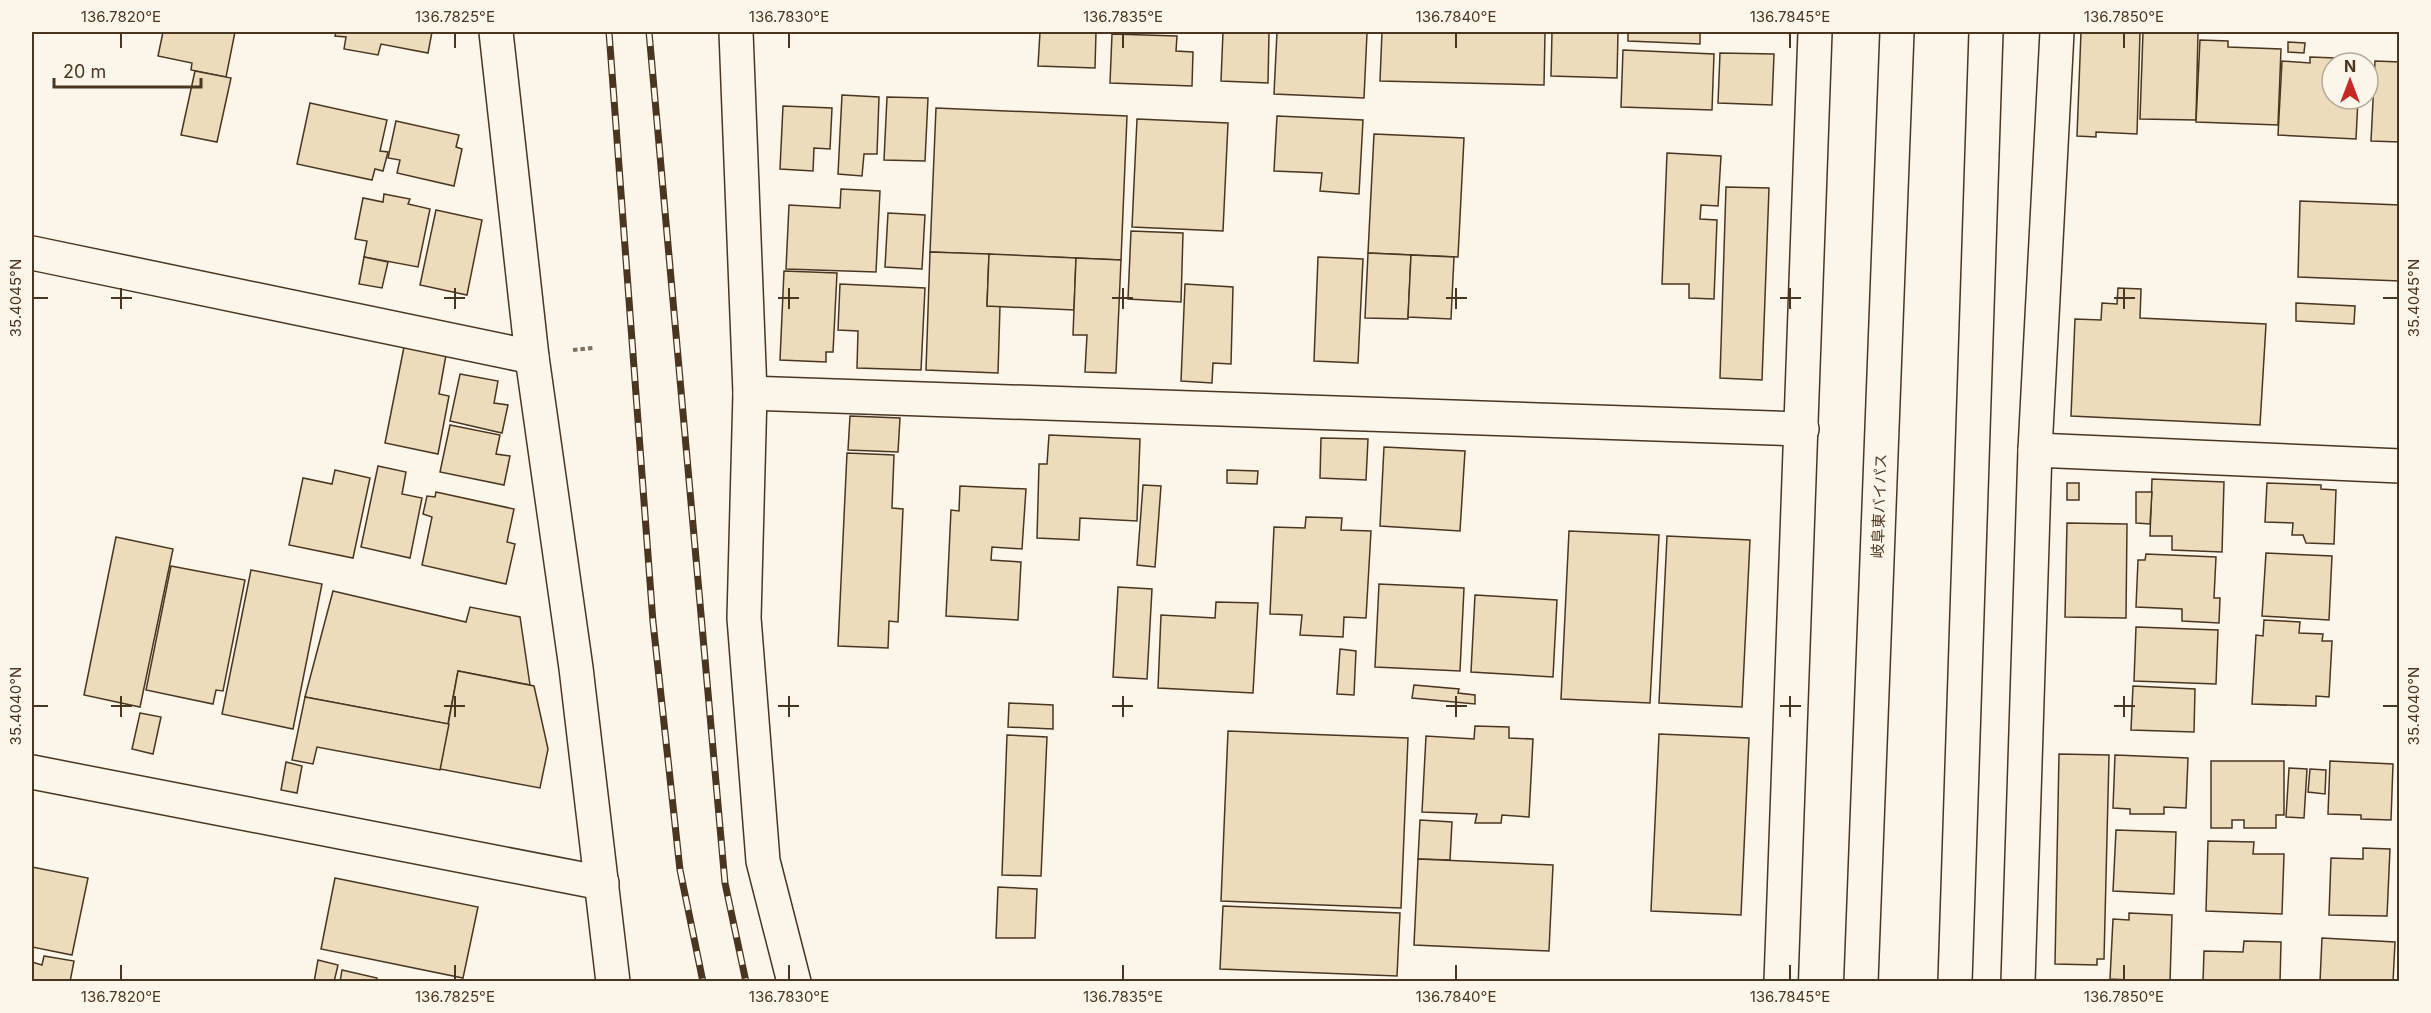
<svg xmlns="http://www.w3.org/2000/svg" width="2431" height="1013" font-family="Inter,'Noto Sans JP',sans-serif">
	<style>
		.building { fill: #ecdcbc; stroke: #4a3520; stroke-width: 1.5 }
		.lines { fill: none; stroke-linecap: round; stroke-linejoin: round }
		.minor-casing { stroke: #4a3520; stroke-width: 36 }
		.highway-casing { stroke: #4a3520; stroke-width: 36 }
		.path { stroke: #7f6f5c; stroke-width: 4; stroke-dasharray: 4.5 3; stroke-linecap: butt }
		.minor { stroke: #fbf6e9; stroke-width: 33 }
		.highway { stroke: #fbf6e9; stroke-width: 33 }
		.rail-casing { stroke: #4a3520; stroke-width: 7 }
		.rail { stroke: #fbf6e9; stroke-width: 4.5; stroke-dasharray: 14; stroke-linecap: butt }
		.ticks { fill: none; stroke: #4a3520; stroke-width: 2 }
		.labels { text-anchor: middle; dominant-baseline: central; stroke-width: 4.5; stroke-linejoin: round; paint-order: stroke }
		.street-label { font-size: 15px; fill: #4a3520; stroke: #fbf6e9 }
		.neatline { fill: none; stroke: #4a3520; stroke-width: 2 }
		.ticks-label { font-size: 15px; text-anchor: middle; fill: #4a3520 }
	</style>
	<rect width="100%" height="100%" fill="#fbf6e9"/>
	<g class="building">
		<polygon points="163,32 235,32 226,77 191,70 192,63 158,56"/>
		<polygon points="336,32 432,32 428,53 381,44 378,55 344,49 346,37 335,36"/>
		<polygon points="1040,32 1096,32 1095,68 1038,66"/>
		<polygon points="1223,32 1269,32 1268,83 1221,81"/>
		<polygon points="1277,32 1367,33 1364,98 1274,94"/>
		<polygon points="1382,32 1545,32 1544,85 1380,81"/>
		<polygon points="1552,32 1618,32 1617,78 1551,76"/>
		<polygon points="1628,32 1700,32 1700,44 1628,41"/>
		<polygon points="2081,32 2140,32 2137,134 2096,132 2096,137 2077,136"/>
		<polygon points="2143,32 2198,32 2196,120 2140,119"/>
		<polygon points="1112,34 1177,36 1176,51 1193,52 1192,86 1110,83"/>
		<polygon points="2200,40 2228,41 2228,47 2281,49 2278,125 2196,122"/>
		<polygon points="2288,42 2305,43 2304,53 2288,52"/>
		<polygon points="1623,50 1714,54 1712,110 1621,107"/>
		<polygon points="1720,53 1774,54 1772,105 1718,103"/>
		<polygon points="2310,57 2336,58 2336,63 2332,63 2332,99 2358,99 2356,139 2278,135 2282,61 2310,63"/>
		<polygon points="2375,61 2400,62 2400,142 2371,141"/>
		<polygon points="195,71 231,78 217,142 181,135"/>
		<polygon points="842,95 879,97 877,154 864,154 862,176 838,174"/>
		<polygon points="887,97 928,98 925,161 884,160"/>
		<polygon points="310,103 387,120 380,151 388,152 383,171 375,169 372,180 297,164"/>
		<polygon points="783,106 832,108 830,149 814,148 813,171 780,169"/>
		<polygon points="936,108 1127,116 1121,260 930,252"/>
		<polygon points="1277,116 1363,120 1359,194 1320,191 1322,173 1274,171"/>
		<polygon points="1137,119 1228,123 1223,231 1132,227"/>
		<polygon points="396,121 459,135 456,147 462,149 454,186 397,173 400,160 388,158"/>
		<polygon points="1374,134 1464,138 1458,257 1368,253"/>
		<polygon points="1667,153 1721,156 1718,206 1701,205 1700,219 1717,220 1714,299 1689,298 1689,284 1662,284"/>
		<polygon points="1726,187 1769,188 1762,380 1720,378"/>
		<polygon points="841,189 880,191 876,272 786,269 789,205 840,208"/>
		<polygon points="384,194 410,199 408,204 430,209 418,267 364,257 367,241 355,239 363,198 383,202"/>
		<polygon points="2300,201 2400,205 2400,281 2298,277"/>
		<polygon points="436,210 482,220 467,295 420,285"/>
		<polygon points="888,213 925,215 922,269 885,267"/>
		<polygon points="1131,231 1183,233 1181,302 1128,299"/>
		<polygon points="930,252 989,254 987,306 1000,306 998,373 926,370"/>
		<polygon points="1368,253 1411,255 1408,319 1365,318"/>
		<polygon points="989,254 1076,258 1074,310 987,306"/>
		<polygon points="1411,255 1454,257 1451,319 1408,317"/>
		<polygon points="364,257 388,262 382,288 359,284"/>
		<polygon points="1318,257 1363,259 1358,363 1314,361"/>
		<polygon points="1076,258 1121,260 1116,373 1085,372 1087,335 1073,335"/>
		<polygon points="784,271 837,273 833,352 826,352 826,362 780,360"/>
		<polygon points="840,284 925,288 921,370 857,368 858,331 838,330"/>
		<polygon points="1185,284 1233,287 1231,364 1213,363 1212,383 1181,381"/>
		<polygon points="2118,288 2141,289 2140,318 2266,324 2260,425 2071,416 2075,319 2101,320 2102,303 2117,304"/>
		<polygon points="2296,303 2355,306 2354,324 2296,321"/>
		<polygon points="404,347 446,355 439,394 449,396 438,454 385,443"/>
		<polygon points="460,374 498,381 494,403 508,405 502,433 450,421"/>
		<polygon points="850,416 900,418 898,452 848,450"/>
		<polygon points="450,425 500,435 496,454 510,456 504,485 440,472"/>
		<polygon points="1049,435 1140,439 1137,521 1080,518 1079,540 1037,538 1039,464 1047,464"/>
		<polygon points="1321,438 1368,439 1366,480 1320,478"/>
		<polygon points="1384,447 1465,451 1460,531 1380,526"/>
		<polygon points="847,453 894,455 892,508 903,509 898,622 889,621 888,648 838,646"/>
		<polygon points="378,466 406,472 402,494 422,498 410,558 361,547"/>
		<polygon points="335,470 370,478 353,558 289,545 303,478 332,484"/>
		<polygon points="1227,470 1258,471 1257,484 1227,483"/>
		<polygon points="2152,479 2224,482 2222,552 2172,550 2172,536 2150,536"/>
		<rect x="2067" y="483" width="12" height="17"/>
		<polygon points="2267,483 2321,485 2321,489 2336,490 2334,544 2306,543 2303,535 2292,535 2293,523 2265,522"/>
		<polygon points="1143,485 1161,486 1155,567 1137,565"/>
		<polygon points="960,486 1026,489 1022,549 992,547 991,560 1021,562 1018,620 946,616 951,510 959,511"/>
		<polygon points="436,492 514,509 507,542 515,544 506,584 422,565 432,517 423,514 427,496 435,497"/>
		<polygon points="2136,492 2152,492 2150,524 2136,523"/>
		<polygon points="1306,517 1342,518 1341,530 1371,531 1366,618 1344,617 1343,637 1300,635 1302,615 1270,614 1274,527 1305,528"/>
		<polygon points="2067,523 2127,524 2126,618 2065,617"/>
		<polygon points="1569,531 1659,535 1650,703 1561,699"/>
		<polygon points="1667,536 1750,540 1742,707 1659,703"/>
		<polygon points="116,537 173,549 140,707 84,695"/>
		<polygon points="2266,553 2332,556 2329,620 2262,616"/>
		<polygon points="2146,554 2216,557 2214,598 2220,598 2219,623 2182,621 2182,609 2136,607 2138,560 2145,560"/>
		<polygon points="171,566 245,580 223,691 216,690 213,704 146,690"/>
		<polygon points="251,570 322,584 293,729 222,714"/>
		<polygon points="1379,584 1464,588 1460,671 1375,667"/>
		<polygon points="1118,587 1152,589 1147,679 1113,677"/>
		<polygon points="333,591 466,622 470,607 520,617 530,685 458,671 448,724 305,697"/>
		<polygon points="1475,595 1557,600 1553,677 1471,672"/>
		<polygon points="1216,602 1258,603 1253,693 1158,688 1161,615 1215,618"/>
		<polygon points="2264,620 2300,622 2299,633 2323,634 2322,641 2332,641 2329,697 2316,696 2316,706 2252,704 2256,635 2263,636"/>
		<polygon points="2136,627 2218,630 2216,684 2134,681"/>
		<polygon points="1340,649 1356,651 1354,695 1337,694"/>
		<polygon points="458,671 534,686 548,749 540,788 440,769"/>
		<polygon points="1414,685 1459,689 1458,693 1475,695 1475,704 1412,698"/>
		<polygon points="2133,686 2195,689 2194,732 2131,730"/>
		<polygon points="305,697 449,724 440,770 317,747 313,764 292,760"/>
		<polygon points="1009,703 1053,705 1053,729 1008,727"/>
		<polygon points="140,713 161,717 153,754 132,749"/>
		<polygon points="1475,726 1509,727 1509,738 1533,739 1529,817 1502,815 1501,823 1475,823 1477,814 1422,812 1426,736 1474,739"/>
		<polygon points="1228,731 1408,738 1401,908 1221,901"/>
		<polygon points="1659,734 1749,738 1741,915 1651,911"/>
		<polygon points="1007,735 1047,737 1041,876 1002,875"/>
		<polygon points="2059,754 2109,755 2104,959 2097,959 2097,965 2055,964"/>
		<polygon points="2115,755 2188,758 2186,808 2164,807 2164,814 2130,814 2130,809 2113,808"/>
		<polygon points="2211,761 2284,761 2284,815 2276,815 2276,828 2244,828 2244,820 2232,820 2232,828 2211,828"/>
		<polygon points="2330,761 2393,764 2391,820 2361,819 2361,815 2328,814"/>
		<polygon points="286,762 302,766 297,793 281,790"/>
		<polygon points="2289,768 2307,769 2304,818 2286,817"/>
		<polygon points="2310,769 2326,770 2325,794 2308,792"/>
		<polygon points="1420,820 1452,822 1450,860 1418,859"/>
		<polygon points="2116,830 2176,832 2174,894 2113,891"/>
		<polygon points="2208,841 2254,842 2253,854 2284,854 2282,914 2206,911"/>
		<polygon points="2363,848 2390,849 2387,916 2329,915 2331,858 2363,859"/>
		<polygon points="1418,859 1553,865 1549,951 1414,945"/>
		<polygon points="32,867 88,878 72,955 32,947"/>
		<polygon points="335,878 478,907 463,978 321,949"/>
		<polygon points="998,887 1037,889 1035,938 996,938"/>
		<polygon points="1223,906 1400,913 1397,976 1220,969"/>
		<polygon points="2129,913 2172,915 2170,982 2110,979 2113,919 2129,920"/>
		<polygon points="2322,938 2395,942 2393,982 2320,982"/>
		<polygon points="2244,941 2281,942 2280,982 2203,982 2204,951 2243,952"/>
		<polygon points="44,956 74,961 70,982 32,982 32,962 42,965"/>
		<polygon points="318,960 338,965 334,982 314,982"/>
		<polygon points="342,970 377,978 376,982 340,982"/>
	</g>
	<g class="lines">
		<g class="minor-casing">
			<g id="minor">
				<polyline points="496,32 532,357 576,668 613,982"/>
				<polyline points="736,32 750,393 744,618 763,861 794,982"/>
				<polyline points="32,253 532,357"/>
				<polyline points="750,393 1802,429"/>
				<polyline points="2035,450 2400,466"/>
				<polyline points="32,772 602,883"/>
				<polyline points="1781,982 1815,32"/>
				<polyline points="2018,982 2035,450 2057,32"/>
			</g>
		</g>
		<g class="highway-casing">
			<g id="highway">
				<polyline points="1861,982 1897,32"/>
				<polyline points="1955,982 1986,32"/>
			</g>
		</g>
		<polyline class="path" points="573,350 593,348"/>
		<use href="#minor" class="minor"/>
		<use href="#highway" class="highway"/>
		<g class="rail-casing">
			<g id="rail">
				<polyline points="609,32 653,622 680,870 703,982"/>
				<polyline points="649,32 725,883 746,982"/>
			</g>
		</g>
		<use href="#rail" class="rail"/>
	</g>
	<path class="ticks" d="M121,33V48M455,33V48M789,33V48M1123,33V48M1456,33V48M1790,33V48M2124,33V48M121,288V309M455,288V309M789,288V309M1123,288V309M1456,288V309M1790,288V309M2124,288V309M33,298H48M111,298H132M444,298H465M778,298H799M1112,298H1133M1446,298H1467M1780,298H1801M2114,298H2135M2383,298H2398M121,696V717M455,696V717M789,696V717M1123,696V717M1456,696V717M1790,696V717M2124,696V717M33,706H48M111,706H132M444,706H465M778,706H799M1112,706H1133M1446,706H1467M1780,706H1801M2114,706H2135M2383,706H2398M121,965V980M455,965V980M789,965V980M1123,965V980M1456,965V980M1790,965V980M2124,965V980"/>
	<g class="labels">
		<g class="street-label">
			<text transform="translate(1879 506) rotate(-88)">岐阜東バイパス</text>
		</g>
	</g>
	<rect width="2431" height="1013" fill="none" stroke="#fbf6e9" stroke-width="66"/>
	<g transform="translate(2350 81)"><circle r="28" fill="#fbf6e9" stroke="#b4a999" stroke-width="1.5"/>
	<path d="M0-4.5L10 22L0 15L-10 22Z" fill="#c62828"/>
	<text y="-9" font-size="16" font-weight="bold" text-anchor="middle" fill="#4a3520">N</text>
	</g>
	<path d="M54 78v9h147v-9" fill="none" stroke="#4a3520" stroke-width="3"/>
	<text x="63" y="78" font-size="18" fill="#4a3520" stroke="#fbf6e9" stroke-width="4.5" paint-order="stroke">20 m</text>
	<rect x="33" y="33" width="2365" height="947" class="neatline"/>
	<g class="ticks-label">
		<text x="121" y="22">136.7820°E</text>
		<text x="455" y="22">136.7825°E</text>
		<text x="789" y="22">136.7830°E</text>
		<text x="1123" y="22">136.7835°E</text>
		<text x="1456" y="22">136.7840°E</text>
		<text x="1790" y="22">136.7845°E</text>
		<text x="2124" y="22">136.7850°E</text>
		<text transform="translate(16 298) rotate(-90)" y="5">35.4045°N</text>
		<text transform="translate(2414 298) rotate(-90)" y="5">35.4045°N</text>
		<text transform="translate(16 706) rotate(-90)" y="5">35.4040°N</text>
		<text transform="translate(2414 706) rotate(-90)" y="5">35.4040°N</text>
		<text x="121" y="1002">136.7820°E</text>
		<text x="455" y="1002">136.7825°E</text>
		<text x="789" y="1002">136.7830°E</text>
		<text x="1123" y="1002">136.7835°E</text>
		<text x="1456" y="1002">136.7840°E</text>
		<text x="1790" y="1002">136.7845°E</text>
		<text x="2124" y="1002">136.7850°E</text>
	</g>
</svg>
